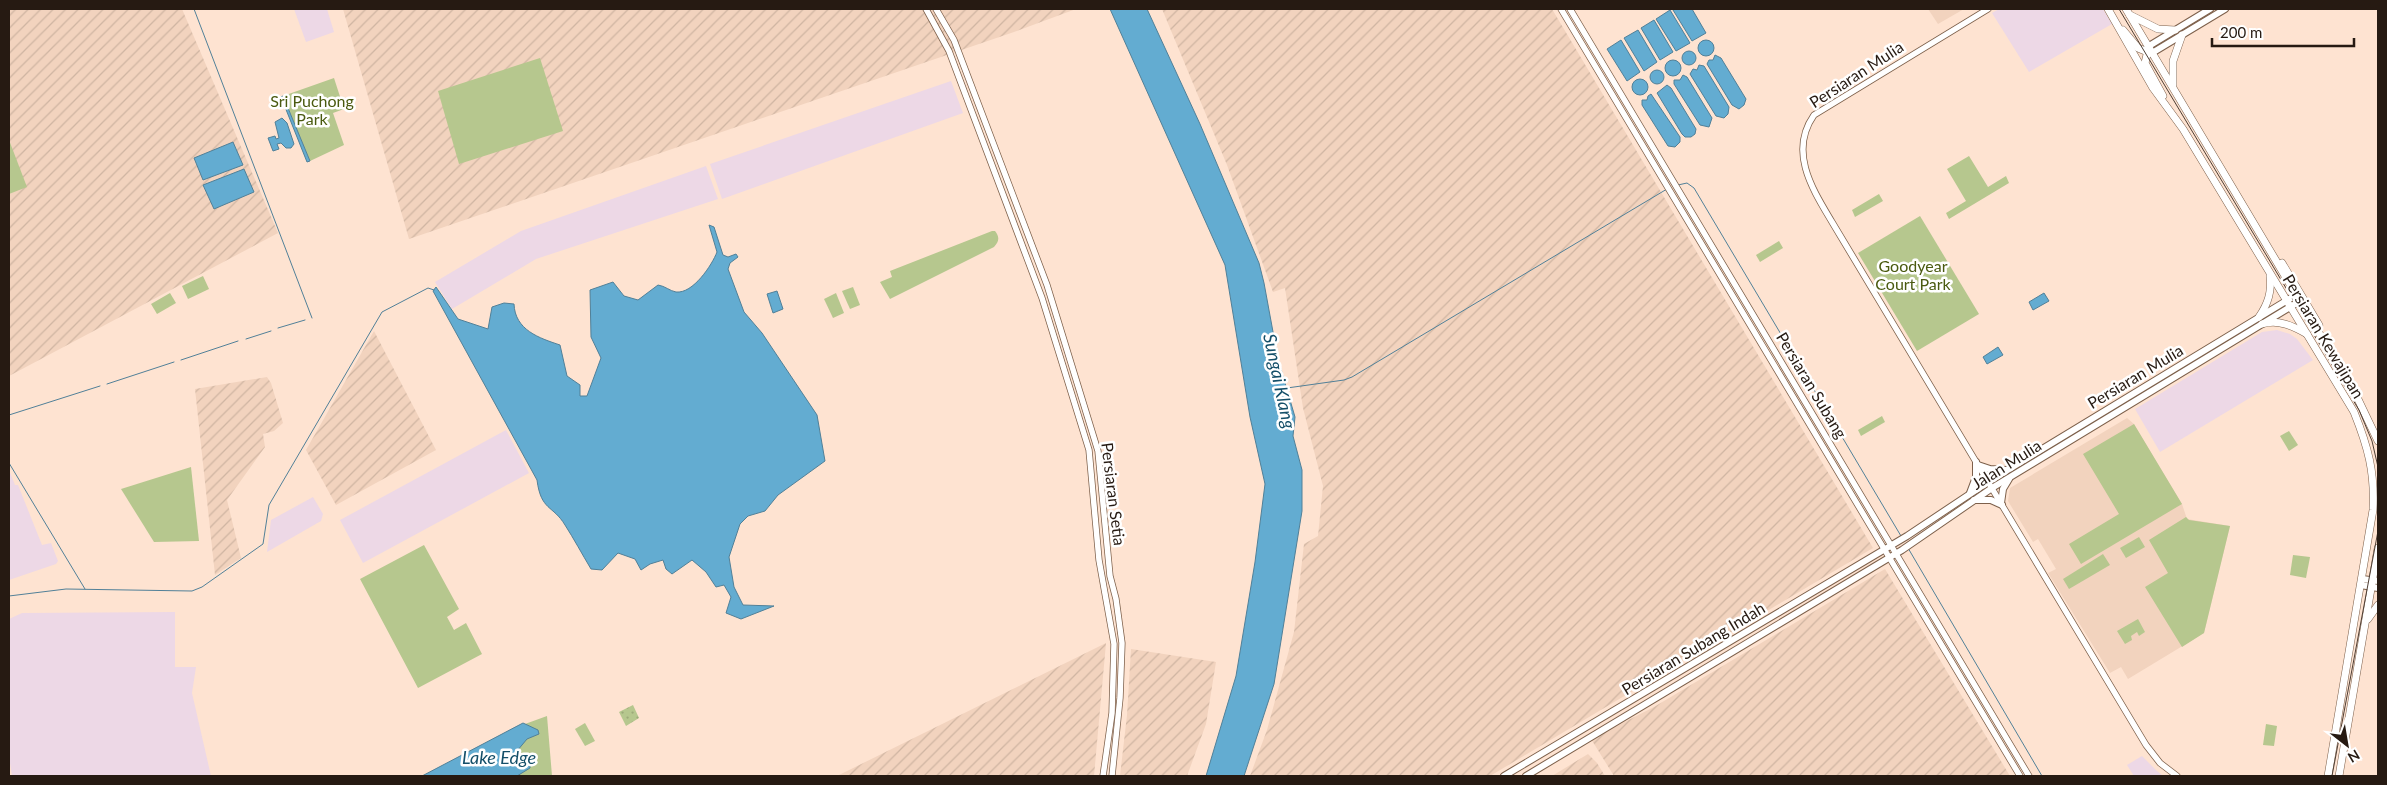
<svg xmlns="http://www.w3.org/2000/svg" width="2387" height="785" font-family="Lato,sans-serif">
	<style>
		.commercial { fill: #edd8e6 }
		.industrial { fill: url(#industrial-furrows) }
		.built { fill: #f2d3be }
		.grass { fill: url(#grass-dots) }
		.green { fill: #b6c78e }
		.water { fill: #63acd1; stroke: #518098 }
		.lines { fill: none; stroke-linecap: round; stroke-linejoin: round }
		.stream { stroke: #518098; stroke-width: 1 }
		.tertiary-casing { stroke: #7d604b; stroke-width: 7 }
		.secondary-casing { stroke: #7d604b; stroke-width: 8 }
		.primary-casing { stroke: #7d604b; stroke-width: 8 }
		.tertiary { stroke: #fff; stroke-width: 5.5 }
		.secondary { stroke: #fff; stroke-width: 6 }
		.primary { stroke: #fff; stroke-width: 7 }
		.tram { stroke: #4d3e34; stroke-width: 1 }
		.labels { text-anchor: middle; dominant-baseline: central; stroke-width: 5; stroke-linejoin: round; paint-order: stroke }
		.street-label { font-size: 16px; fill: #261a12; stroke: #fff }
		.park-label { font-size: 16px; fill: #4a5a10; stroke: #fff }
		.water-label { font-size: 18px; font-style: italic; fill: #144f69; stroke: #fff }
	</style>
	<defs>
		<pattern id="industrial-furrows" width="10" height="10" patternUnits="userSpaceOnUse" patternTransform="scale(1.25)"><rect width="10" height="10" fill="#f2d3be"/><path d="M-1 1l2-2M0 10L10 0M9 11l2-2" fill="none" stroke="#cfb5a2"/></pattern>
		<pattern id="grass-dots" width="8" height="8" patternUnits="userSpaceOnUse" patternTransform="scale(1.25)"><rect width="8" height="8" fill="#b6c78e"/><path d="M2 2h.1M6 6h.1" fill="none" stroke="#9caa79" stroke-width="1.8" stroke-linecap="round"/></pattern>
	</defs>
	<rect width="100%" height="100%" fill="#fee3d1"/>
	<g class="commercial">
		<polygon points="294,9 327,9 334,32 306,42"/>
		<polygon points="1999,9 2103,9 2112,24 2029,72 1992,13"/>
		<polygon points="951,81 963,113 722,199 710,164"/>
		<polygon points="706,166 718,199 536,259 452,309 435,282 521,231"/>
		<polygon points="2277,330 2290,334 2297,339 2313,360 2160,452 2135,409 2262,332"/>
		<polygon points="506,430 529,473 363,563 340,520"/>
		<polygon points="9,470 15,485 18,485 42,545 51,543 58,561 56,564 9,580"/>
		<polygon points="313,497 323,514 321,521 267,552 271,520"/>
		<polygon points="175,612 175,667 196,667 192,693 211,776 12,776 9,757 9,619 22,613"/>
		<polygon points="2142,756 2157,771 2163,776 2134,776 2127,765"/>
	</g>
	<g class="industrial">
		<polygon points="9,9 182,9 278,233 9,376"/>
		<polygon points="343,9 1076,9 1014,32 409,239"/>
		<polygon points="1162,9 1552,9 1873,548 1490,776 1250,776 1267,730 1294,632 1304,544 1318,536 1323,486 1303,408 1285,288 1273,292 1227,165"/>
		<polygon points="374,331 436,450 336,505 306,450"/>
		<polygon points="267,377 271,383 283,423 274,431 263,434 265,447 227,500 241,558 215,575 195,389"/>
		<polygon points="1885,569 2010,776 1614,776 1591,739 1654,707"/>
		<polygon points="1106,643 1094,776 837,776"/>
		<polygon points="1131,649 1216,662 1206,724 1187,776 1120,776 1127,715"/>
		<polygon points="1588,754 1597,763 1605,776 1552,776"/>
	</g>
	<g class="built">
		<polygon points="1928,9 1964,9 1938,24"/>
		<polygon points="2127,418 2134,424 2182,504 2187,519 2230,526 2204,633 2128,679 2121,667 2110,673 2048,573 2056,569 2038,539 2033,542 2008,501 2010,488"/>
	</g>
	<polygon class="grass" points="633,705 639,718 626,726 619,712"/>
	<g class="green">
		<polygon points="540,58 563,131 459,164 438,91"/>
		<polygon points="334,78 344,109 333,113 344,145 310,161 283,96"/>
		<polygon points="9,140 27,187 9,194"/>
		<polygon points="1969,156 1988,187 2006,176 2009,183 1949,219 1946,213 1966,201 1947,169"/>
		<polygon points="1879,194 1883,201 1855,217 1852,210"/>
		<polygon points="1920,216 1979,314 1917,351 1858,253"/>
		<path d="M992,231H995C1000,237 999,242 994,247L890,299L880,282L892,277L890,271Z"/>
		<polygon points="1779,241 1783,248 1760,262 1756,255"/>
		<polygon points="203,276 209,289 188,299 182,286"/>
		<polygon points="853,287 860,305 850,309 842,291"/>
		<polygon points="170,293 176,303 157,314 151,304"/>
		<polygon points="836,293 844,313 833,318 824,299"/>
		<polygon points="1882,416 1885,422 1861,436 1858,430"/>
		<polygon points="2134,424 2182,504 2081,564 2069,544 2119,514 2083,454"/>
		<polygon points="2289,431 2298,445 2289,451 2280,436"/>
		<polygon points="191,467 199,541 154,542 121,489"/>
		<polygon points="2186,517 2189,520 2230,526 2204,633 2182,647 2145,587 2168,573 2149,540"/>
		<polygon points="2139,537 2145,547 2126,558 2120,548"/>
		<polygon points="424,545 459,609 447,617 454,630 466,623 482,654 418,688 360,579"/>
		<polygon points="2103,554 2110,565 2069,589 2063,579"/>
		<polygon points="2293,555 2310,557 2306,578 2290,575"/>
		<polygon points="2138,619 2145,632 2139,636 2137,632 2131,636 2132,640 2125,644 2117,631"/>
		<polygon points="547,716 552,776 425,776 525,724"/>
		<polygon points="585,723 595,741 585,746 575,729"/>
		<polygon points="2266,724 2277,726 2274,746 2263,745"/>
	</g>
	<g class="water">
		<polygon points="1110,9 1147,9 1200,124 1259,263 1264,283 1278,359 1295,417 1293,436 1302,470 1302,511 1274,684 1244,776 1206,776 1236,676 1255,562 1265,484 1250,417 1225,265"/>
		<polygon points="1675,9 1692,9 1706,33 1692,41 1673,10"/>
		<polygon points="1670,10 1690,43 1676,51 1656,19"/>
		<polygon points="1654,20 1673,52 1660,60 1641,28"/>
		<polygon points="1638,30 1657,62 1644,71 1624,38"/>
		<polygon points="1621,40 1640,72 1627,81 1607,49"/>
		<circle cx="1706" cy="48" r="8"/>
		<circle cx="1689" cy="58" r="7"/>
		<polygon points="1715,55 1721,58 1746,99 1744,105 1739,109 1732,105 1707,64 1709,60 1713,60"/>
		<circle cx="1673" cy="68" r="8"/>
		<polygon points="1699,65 1704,66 1729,107 1728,114 1724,118 1716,116 1690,74 1693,69 1697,70"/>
		<circle cx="1657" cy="77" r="7"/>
		<polygon points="1683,75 1687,77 1712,118 1709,127 1700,125 1674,84 1674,80 1680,80"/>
		<circle cx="1640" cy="87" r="8"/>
		<polygon points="1667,85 1671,88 1696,129 1695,134 1691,137 1685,137 1682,134 1657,93"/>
		<polygon points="1651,94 1680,137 1680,142 1675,147 1668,146 1642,105 1642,100 1647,100 1648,96"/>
		<polygon points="283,96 310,161 307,162 281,97"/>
		<polygon points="282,118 287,123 294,144 291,148 286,148 281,143 277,144 279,149 273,151 268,138 275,136 276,139 279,138 275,122"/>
		<polygon points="233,142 243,165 203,180 194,158"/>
		<polygon points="244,169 254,192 214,209 203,185"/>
		<path d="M709,225L714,227L723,255L728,257L736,254L738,257L730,263L728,269L744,312L762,333L817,415L825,461L778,495L765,511L748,516L740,524L729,557L734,587L743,605L774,606L741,619L726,613L731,597L724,585L716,587L706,572L692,560L672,574L666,569L663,560L650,564L641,570L635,559L618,553L602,570L591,569C582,554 574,539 565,525C553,505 541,511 537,480L433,291L436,287L458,319L488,329L492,307L504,303L514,304C515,330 539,338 560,345L567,376L580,385V396H587L601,358L591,337L590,290L613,282L624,296L638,300L658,285C665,286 670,291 676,292C693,294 712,265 717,252Z"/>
		<polygon points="777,291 783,309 773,313 767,294"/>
		<polygon points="2044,293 2049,301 2033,310 2029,302"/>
		<polygon points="1998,347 2003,355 1987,364 1983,357"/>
		<polygon points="523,723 538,730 539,734 527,739 517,751 520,758 530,763 530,768 517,776 422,776"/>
	</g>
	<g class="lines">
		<g class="stream">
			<polyline points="194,9 312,318"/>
			<polyline points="1678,185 1687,183 1694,188 1901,536"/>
			<polyline points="278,328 305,320"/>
			<polyline points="246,339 271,331"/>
			<polyline points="181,360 238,341"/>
			<polyline points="107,384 174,362"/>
			<polyline points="1287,388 1344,380 1352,377 1667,189"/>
			<polyline points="9,415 100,386"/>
			<polyline points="9,463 85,589"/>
			<polyline points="1908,548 2042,776"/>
			<polyline points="9,596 66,589 192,591 202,587 263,544 269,505 382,312 428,288 434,290"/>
		</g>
		<g class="tertiary-casing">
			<g id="tertiary">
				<polyline points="926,9 949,51 1042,298 1089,450 1099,560 1114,644 1112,713 1103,776"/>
				<polyline points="936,9 954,40 1047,285 1098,451 1110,576 1116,599 1122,643 1120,698 1112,776"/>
				<polyline points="1561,9 2020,776"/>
				<polyline points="1570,9 2029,776"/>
				<path d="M1988,9L1814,115C1788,152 1813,190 1832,222L2146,745L2160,763L2177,776"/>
			</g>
		</g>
		<g class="secondary-casing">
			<g id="secondary">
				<polyline points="2149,46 2210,9"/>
				<polyline points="2152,53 2225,9"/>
				<polyline points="1978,465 1990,469 2006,470"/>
				<polyline points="1970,493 1976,477 1976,462"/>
				<polyline points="1974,500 1991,500 2002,505"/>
				<polyline points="2001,503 2003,489 2009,479"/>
				<polyline points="2362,579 2378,581"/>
				<polyline points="2361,585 2378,588"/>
				<polyline points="1504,776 1907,536 1988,482 2296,295"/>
				<polyline points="1526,776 1902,550 1992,488 2300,301"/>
			</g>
		</g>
		<g class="primary-casing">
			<g id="primary">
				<path d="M2108,9L2153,88L2183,129L2354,412C2368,447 2375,472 2373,510L2328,776"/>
				<polyline points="2126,9 2356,395 2378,441"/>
				<polyline points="2130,15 2158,29 2175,30"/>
				<polyline points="2123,30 2138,48 2150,53"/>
				<polyline points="2149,46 2145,63 2163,96"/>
				<polyline points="2173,85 2173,61 2182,35"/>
				<polyline points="2282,263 2319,325"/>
				<path d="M2259,317C2268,304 2272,292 2270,276"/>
				<path d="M2262,324C2278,319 2293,326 2307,334"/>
				<polyline points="2368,619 2378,605"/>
				<polyline points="2339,776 2378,548"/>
			</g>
		</g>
		<use href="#tertiary" class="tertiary"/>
		<use href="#secondary" class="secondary"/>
		<use href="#primary" class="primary"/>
		<g class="tram">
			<polyline points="2119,9 2359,410 2372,441 2378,467"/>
			<polyline points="2332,776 2378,531"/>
		</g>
	</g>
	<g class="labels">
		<g class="street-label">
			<text transform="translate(1856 74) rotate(-33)">Persiaran Mulia</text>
			<text transform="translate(2324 336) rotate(59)">Persiaran Kewajipan</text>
			<text transform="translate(2135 376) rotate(-31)">Persiaran Mulia</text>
			<text transform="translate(1812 385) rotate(59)">Persiaran Subang</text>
			<text transform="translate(2006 464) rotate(-32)">Jalan Mulia</text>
			<text transform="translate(1114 494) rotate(83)">Persiaran Setia</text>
			<text transform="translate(1693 648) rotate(-31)">Persiaran Subang Indah</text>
		</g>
		<g class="park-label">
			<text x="312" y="100">Sri Puchong<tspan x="312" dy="18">Park</tspan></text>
			<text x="1913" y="265">Goodyear<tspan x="1913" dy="18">Court Park</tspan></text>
		</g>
		<g class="water-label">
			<text transform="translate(1280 381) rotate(78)">Sungai Klang</text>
			<text x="499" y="757">Lake Edge</text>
		</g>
	</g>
	<rect width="2387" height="785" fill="none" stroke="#261a12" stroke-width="20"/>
	<g transform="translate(2347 745) rotate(149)" stroke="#ffffff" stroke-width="4" paint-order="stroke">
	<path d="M0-4L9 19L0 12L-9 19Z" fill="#261a12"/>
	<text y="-8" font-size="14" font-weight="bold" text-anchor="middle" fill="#261a12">N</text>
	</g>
	<path d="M2212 38v8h142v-8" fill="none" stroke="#261a12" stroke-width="2.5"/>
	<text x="2220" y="38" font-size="15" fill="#261a12" stroke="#ffffff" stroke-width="4" paint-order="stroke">200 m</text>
</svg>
